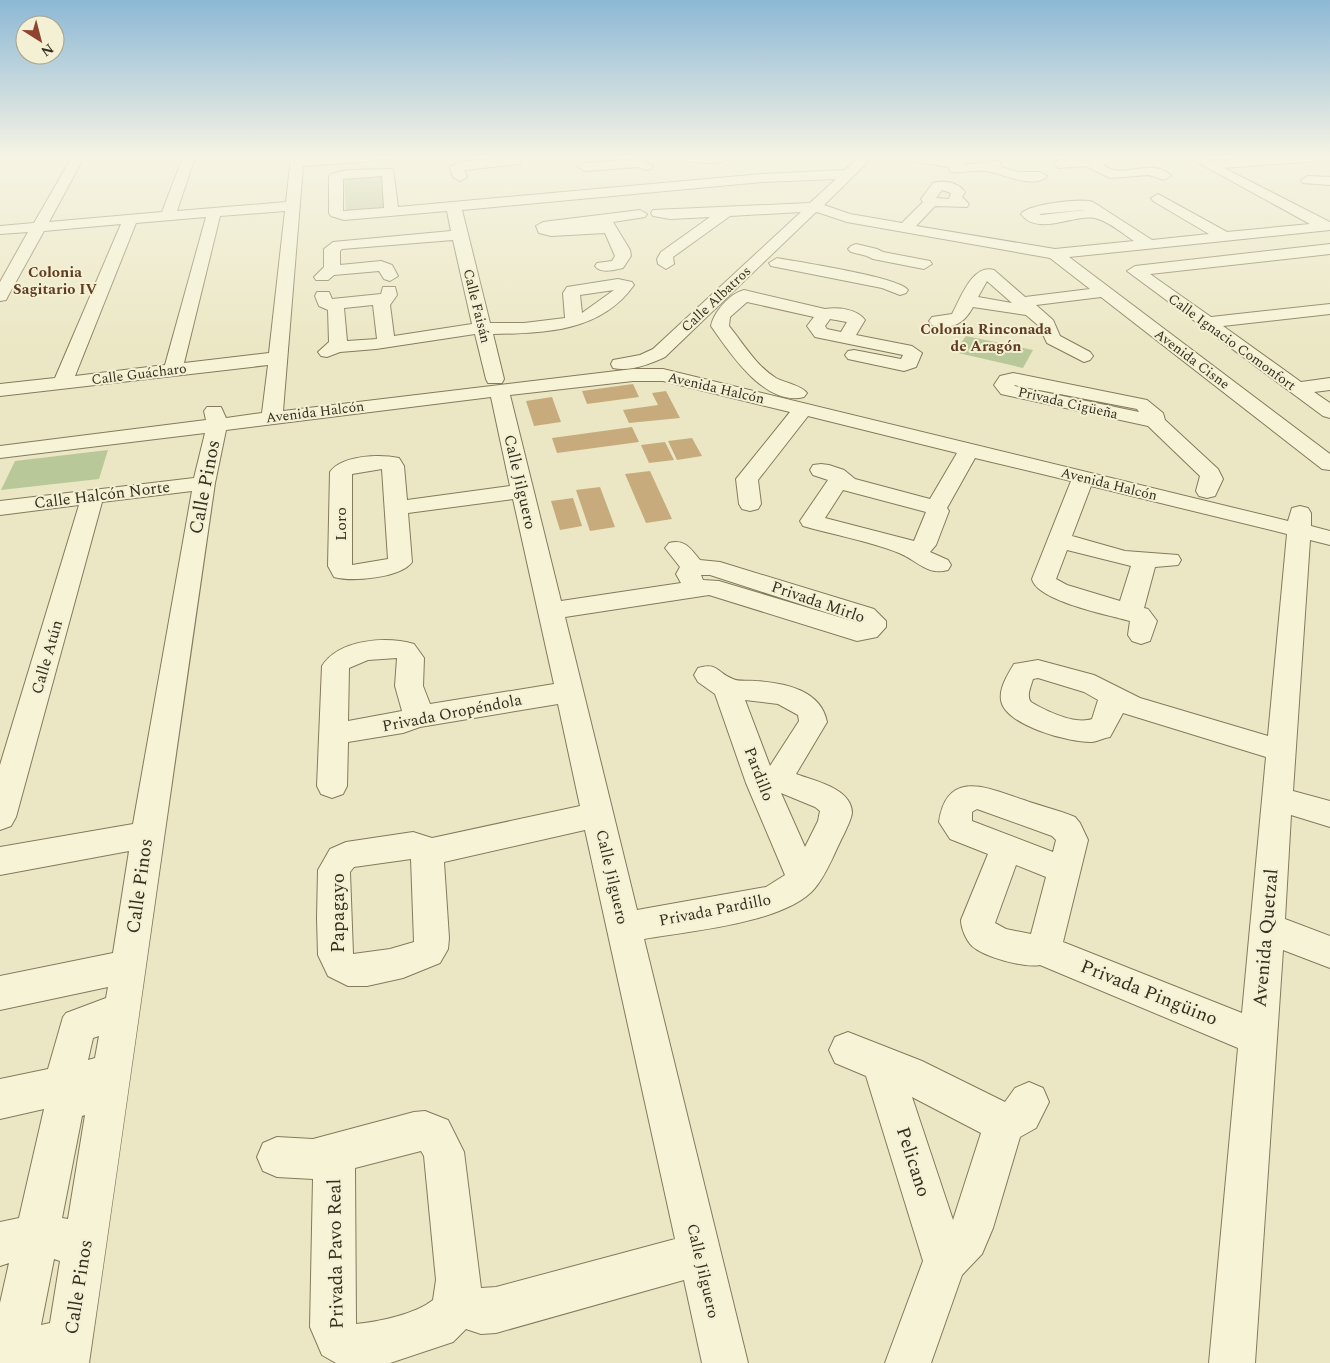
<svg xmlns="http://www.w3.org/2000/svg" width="1330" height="1363" font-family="Spectral,serif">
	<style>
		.green { fill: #b9c899 }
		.building { fill: #c7ab7d }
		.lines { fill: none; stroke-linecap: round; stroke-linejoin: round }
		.minor-casing { stroke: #847a5c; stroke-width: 2 }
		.minor { fill: #f6f3d7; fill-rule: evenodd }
		.labels { text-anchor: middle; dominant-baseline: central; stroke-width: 4; stroke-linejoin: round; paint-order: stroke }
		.far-street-label { font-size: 14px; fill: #352e1f; stroke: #f3f0d3 }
		.far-neighbourhood-label { font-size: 15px; font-weight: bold; fill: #5f3b21; stroke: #f3f0d3 }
		.street-label { font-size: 16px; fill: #352e1f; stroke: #f3f0d3 }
		.near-street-label { font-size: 19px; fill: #352e1f; stroke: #f3f0d3 }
	</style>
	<rect width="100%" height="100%" fill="#ebe7c4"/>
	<g class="green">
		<polygon points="308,157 429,157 306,167"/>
		<polygon points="386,172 392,210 346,214 344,176"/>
		<polygon points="966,336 1033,350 1023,368 954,352"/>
		<polygon points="108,450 99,479 1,490 15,461"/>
	</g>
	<g class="building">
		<polygon points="633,384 639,397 587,404 582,391"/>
		<polygon points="666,391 680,418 629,423 623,410 658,405 652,393"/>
		<polygon points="552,397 561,422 534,426 526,401"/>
		<polygon points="632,427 639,442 557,453 552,438"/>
		<polygon points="692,438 702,456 677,460 668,441"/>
		<polygon points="665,442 674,460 649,463 641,445"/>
		<polygon points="650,471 672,519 646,523 625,474"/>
		<polygon points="600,487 615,527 590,531 576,490"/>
		<polygon points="573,498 582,526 560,530 551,501"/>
	</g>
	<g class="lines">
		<g class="minor-casing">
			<g id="minor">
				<path d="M72,157H84L49,222L162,212L183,157H195L177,211L286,202L291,157H303V159L369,157L368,161L363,162L303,166L283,411L633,369H663L1288,521L1292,508L1300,506L1308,508L1311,513V526L1330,531V545L1310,540L1293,791L1330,801V827L1291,815L1285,919L1330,936V968L1283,950L1255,1363H1209L1238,1048L1040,965C1024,968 984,957 972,946C966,940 961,928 961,920L988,854L950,839L939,822C947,767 990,789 1024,800C1040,806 1059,810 1075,817L1080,823L1088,840L1063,942L1242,1013L1266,757L1123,713L1110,737C1104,738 1098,741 1092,742C1070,743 1004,725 1001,700C999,688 1008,674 1014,664L1038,660L1094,675L1140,698L1268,736L1287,534L1091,486L1072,536L1125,551L1178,555L1181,560L1178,565L1155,567L1144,608L1148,609L1157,621L1150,641L1141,644L1132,641L1128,635L1130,621C1109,615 1037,601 1032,579L1071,481L975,458L947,508L949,511L936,545L930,552L948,560L951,565L948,570C927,576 917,560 899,553C869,541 834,535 803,526L800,521L828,480L813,475L810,470L813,465L821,464L829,465L844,470L855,479L930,499L957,453L808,416L758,480L761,504L758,509L750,511L742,509L739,504L736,479L790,412L663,381H633L510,395L561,601L681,583L676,574L680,567L665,548L669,543C685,539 690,548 700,560L720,562L874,609L886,621V627L877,637L857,641L709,595L565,617L637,910L766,887L785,875L746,783L715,694L698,682L694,675L698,668C718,662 717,673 733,679C739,682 749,680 756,681C785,683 821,690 827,722L796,774C814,781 852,788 852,813C851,820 847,827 844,834C835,851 828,872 815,888C786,923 690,931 644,939L748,1363H702L684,1280L496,1333L481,1334L466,1329L453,1342L390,1363H336L322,1355L310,1327L313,1179L277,1177L263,1171L257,1157L263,1143L277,1137L313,1139L414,1112L425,1111L448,1120L464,1152L481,1288L496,1287L675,1239L585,830L444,862L449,938L448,949L440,963L403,978L367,986H348L328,976L318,955L317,918L318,870L330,849L346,842L413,832L432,838L580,806L558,704L420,727L403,733L348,742L347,786L343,794L332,798L321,794L317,786L322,666C339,639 387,636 414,644L424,658L423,686L430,704L554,684L513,499L408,513L412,562C401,578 352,582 334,577L328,566L330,472C342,455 380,454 399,458L404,466L407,500L510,486L491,397L226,430L215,483C172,776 132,1071 89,1363H0V1303L9,1263L0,1266V1222L19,1218L44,1109L0,1119V1079L48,1069L63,1017L66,1013L106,998L108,987L0,1010V976L113,953L129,851L0,875V847L133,824L192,491L102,502L16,817L11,826L0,830V765L79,505L0,515V501L194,478L205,433L0,458V446L206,420L204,411L207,407H221L226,418L262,413L268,365L0,396V384L55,378L121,224L44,231L8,296L6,300L0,301V282L28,232L0,234V226L34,223ZM285,211L269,353L184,363L220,216ZM206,217L165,365L75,376L136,223ZM382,469L388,559L352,565V474ZM843,490L926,512L914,541L825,518ZM1067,550L1131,566L1120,601L1067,585L1056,579ZM701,575H710L859,623L719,581L703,580ZM397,658L395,686L402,711L348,721L349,668L368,660ZM1038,678L1084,692L1098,700L1092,719C1075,725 1046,711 1031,702C1026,696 1031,686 1033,679ZM745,700L778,704L798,715L799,721L770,766ZM781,793L815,807L820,811L818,821L805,847ZM977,809L1052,836L1056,840L1053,852L972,821V812ZM411,859L414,942L390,949L353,954L350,872L354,867ZM1016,865L1046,877L1031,934L1006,929L995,923ZM99,1036L95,1058L88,1060L93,1038ZM85,1115L68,1219L62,1218L82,1116ZM421,1151L424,1156L436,1280L433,1300C416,1314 378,1322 356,1324L355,1168ZM54,1259L60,1261L50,1323L41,1325Z"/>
				<polygon points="515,157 520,158 521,161 520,164 464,170 467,177 460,181 453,177 450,167 460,162"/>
				<path d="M684,157H731C722,166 697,163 685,160Z"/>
				<path d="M860,157H873L824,205L850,214L902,223L923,202L921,199L933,183C945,180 957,182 965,192L962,197L969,204L967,207L935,206L916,226L1055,249L1134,241C1123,234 1111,223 1098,219C1079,211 1038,238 1021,214C1028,204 1082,198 1093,202L1152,240L1209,234L1153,201L1151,198L1158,194L1227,232L1310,224L1188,157H1203L1211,161L1268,157H1322L1316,161L1224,168L1330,222V230L1069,257L1330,454V470L1322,469L1101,297L1036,305L1053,320L1060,336L1090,352L1093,356L1090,360L1084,362L1047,343L1039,326L1026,315L973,307C964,324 952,330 932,325L929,321L932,317L952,314C961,298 972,264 994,270L1025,297L1090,289L1050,258L847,222L820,213L816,212L665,357C650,364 630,372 613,368L611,364L613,360L640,355L653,349L801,212L730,216L673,257L674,264L666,269L658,264L657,259L661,252L710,217L670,219L653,216L651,213L653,210L810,203L836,179L762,182L462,210L490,323H524L565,318L563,293L567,287L618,279L632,282L634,285C601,332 545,333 493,334L504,379L502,383H488L486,379L475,334L376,349L340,352L327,357L321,356L318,352L329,342L328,310L319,306L315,296L317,292H329L332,299L381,294L383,287H395L397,295L390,305L394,336L472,324L453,240L342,249L340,251V265L381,261L392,265L398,276L390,281L384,279L379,271L334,275L328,280H316L314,277L324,267V249L333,242L451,231L447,211L344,220L331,216L329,213V177L331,174L347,170L393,169L398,207L762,174L845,170ZM382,176L384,208L343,211V179ZM942,190L951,193L949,199L936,198ZM1085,210L1041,215L1039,214L1084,210ZM987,281L1012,303L978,297ZM614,290L582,313L580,295ZM373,305L377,339L347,341L344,308Z"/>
				<path d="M905,157H934L954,160L957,157H969L964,165L996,161L1001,162V167L1018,172H1040L1047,176C1035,190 1000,173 986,171C976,169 965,173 955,172L950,171L949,167L911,161Z"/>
				<path d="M1087,157H1109L1110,160L1109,163L1102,164C1105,166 1109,169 1113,170C1131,174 1156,159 1171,176L1164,180L1149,175L1110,178L1086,166L1059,168L1053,164L1059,160Z"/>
				<polygon points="640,159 653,166 651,169 646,170 638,167 585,171 578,167 585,163"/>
				<polygon points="1308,176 1330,177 1330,185 1303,183 1301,180"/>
				<path d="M640,210L647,214L645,217L613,222L630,250L631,256L623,268C614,270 601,274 595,266L597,263L612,261L615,256L605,233L551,236L539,233L536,226L543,222Z"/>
				<polygon points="856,244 877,249 883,252 930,261 932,264 924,269 873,259 867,256 851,252 848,249 851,246"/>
				<polygon points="1330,244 1330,254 1150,274 1211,317 1330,304 1330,314 1223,326 1301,382 1330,378 1330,390 1314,392 1330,403 1330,418 1323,416 1127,271 1135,266"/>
				<path d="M777,258C798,262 899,277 908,290L906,293L900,295L882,288L771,266L769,263Z"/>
				<path d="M744,290L825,309C838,307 857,309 865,320L856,335L912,346L922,353L916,367L904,371L848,359L845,355L848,351L854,350L901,359L903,355L815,337L807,326L814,317L747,302L730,317L729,326C743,343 756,366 776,378C785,383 801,385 807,393L804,397C765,407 730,353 711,326C714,312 729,294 744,290ZM830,319L847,322L841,332L827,329L825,326Z"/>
				<path d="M1013,373L1147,400L1163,413L1165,420L1218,469L1223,479L1215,496L1207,498L1199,496L1196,491L1200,476L1148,426L1001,394L994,385L1000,376ZM1014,385L1137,409L1139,412L1015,386Z"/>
				<path d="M848,1032L922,1061L1005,1102L1015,1088L1029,1082L1043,1088L1049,1102L1036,1128L1020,1137L993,1228L982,1254L962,1275L931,1363H885L923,1261L866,1076L835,1063L829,1050L835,1037ZM912,1097L981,1133L953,1220Z"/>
			</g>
		</g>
		<use href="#minor" class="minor"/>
	</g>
	<linearGradient id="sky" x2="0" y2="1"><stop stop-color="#8db8d6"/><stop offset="0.45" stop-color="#f6f4e4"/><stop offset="1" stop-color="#f6f4e4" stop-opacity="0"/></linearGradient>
	<rect width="1330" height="348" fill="url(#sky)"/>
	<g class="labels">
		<g class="far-street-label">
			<text transform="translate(716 299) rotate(-43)">Calle Albatros</text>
			<text transform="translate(477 306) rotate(76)">Calle Faisán</text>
			<text transform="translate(1232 342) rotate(36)">Calle Ignacio Comonfort</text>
			<text transform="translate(1192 359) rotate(37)">Avenida Cisne</text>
			<text transform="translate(139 374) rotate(-7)">Calle Guácharo</text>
			<text transform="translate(716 388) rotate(13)">Avenida Halcón</text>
			<text transform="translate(1068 403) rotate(13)">Privada Cigüeña</text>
			<text transform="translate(315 412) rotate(-7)">Avenida Halcón</text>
			<text transform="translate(1109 484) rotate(14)">Avenida Halcón</text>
		</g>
		<g class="far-neighbourhood-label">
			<text x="55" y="272">Colonia<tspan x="55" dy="17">Sagitario IV</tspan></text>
			<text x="986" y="329">Colonia Rinconada<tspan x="986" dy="17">de Aragón</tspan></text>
		</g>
		<g class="street-label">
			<text transform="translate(520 482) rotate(77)">Calle Jilguero</text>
			<text transform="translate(102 495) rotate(-7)">Calle Halcón Norte</text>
			<text transform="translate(341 524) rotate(-90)">Loro</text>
			<text transform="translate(818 602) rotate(19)">Privada Mirlo</text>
			<text transform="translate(47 657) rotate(-74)">Calle Atún</text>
			<text transform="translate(452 713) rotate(-11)">Privada Oropéndola</text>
			<text transform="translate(759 774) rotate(69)">Pardillo</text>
			<text transform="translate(612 877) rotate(77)">Calle Jilguero</text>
			<text transform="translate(715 910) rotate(-11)">Privada Pardillo</text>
			<text transform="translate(703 1271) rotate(77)">Calle Jilguero</text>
		</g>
		<g class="near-street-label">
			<text transform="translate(205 487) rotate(-79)">Calle Pinos</text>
			<text transform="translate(140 886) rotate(-82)">Calle Pinos</text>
			<text transform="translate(338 913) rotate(-90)">Papagayo</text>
			<text transform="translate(1266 938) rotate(-85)">Avenida Quetzal</text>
			<text transform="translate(1149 993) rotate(22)">Privada Pingüino</text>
			<text transform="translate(913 1162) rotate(72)">Pelicano</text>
			<text transform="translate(336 1254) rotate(-91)">Privada Pavo Real</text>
			<text transform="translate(79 1287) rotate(-81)">Calle Pinos</text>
		</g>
	</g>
	<g transform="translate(40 40) rotate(144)"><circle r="24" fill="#f3f0d3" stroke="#a7a28b"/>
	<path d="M0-4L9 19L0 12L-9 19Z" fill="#8f4330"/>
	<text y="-8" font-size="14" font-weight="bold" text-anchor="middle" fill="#352e1f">N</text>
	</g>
</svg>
